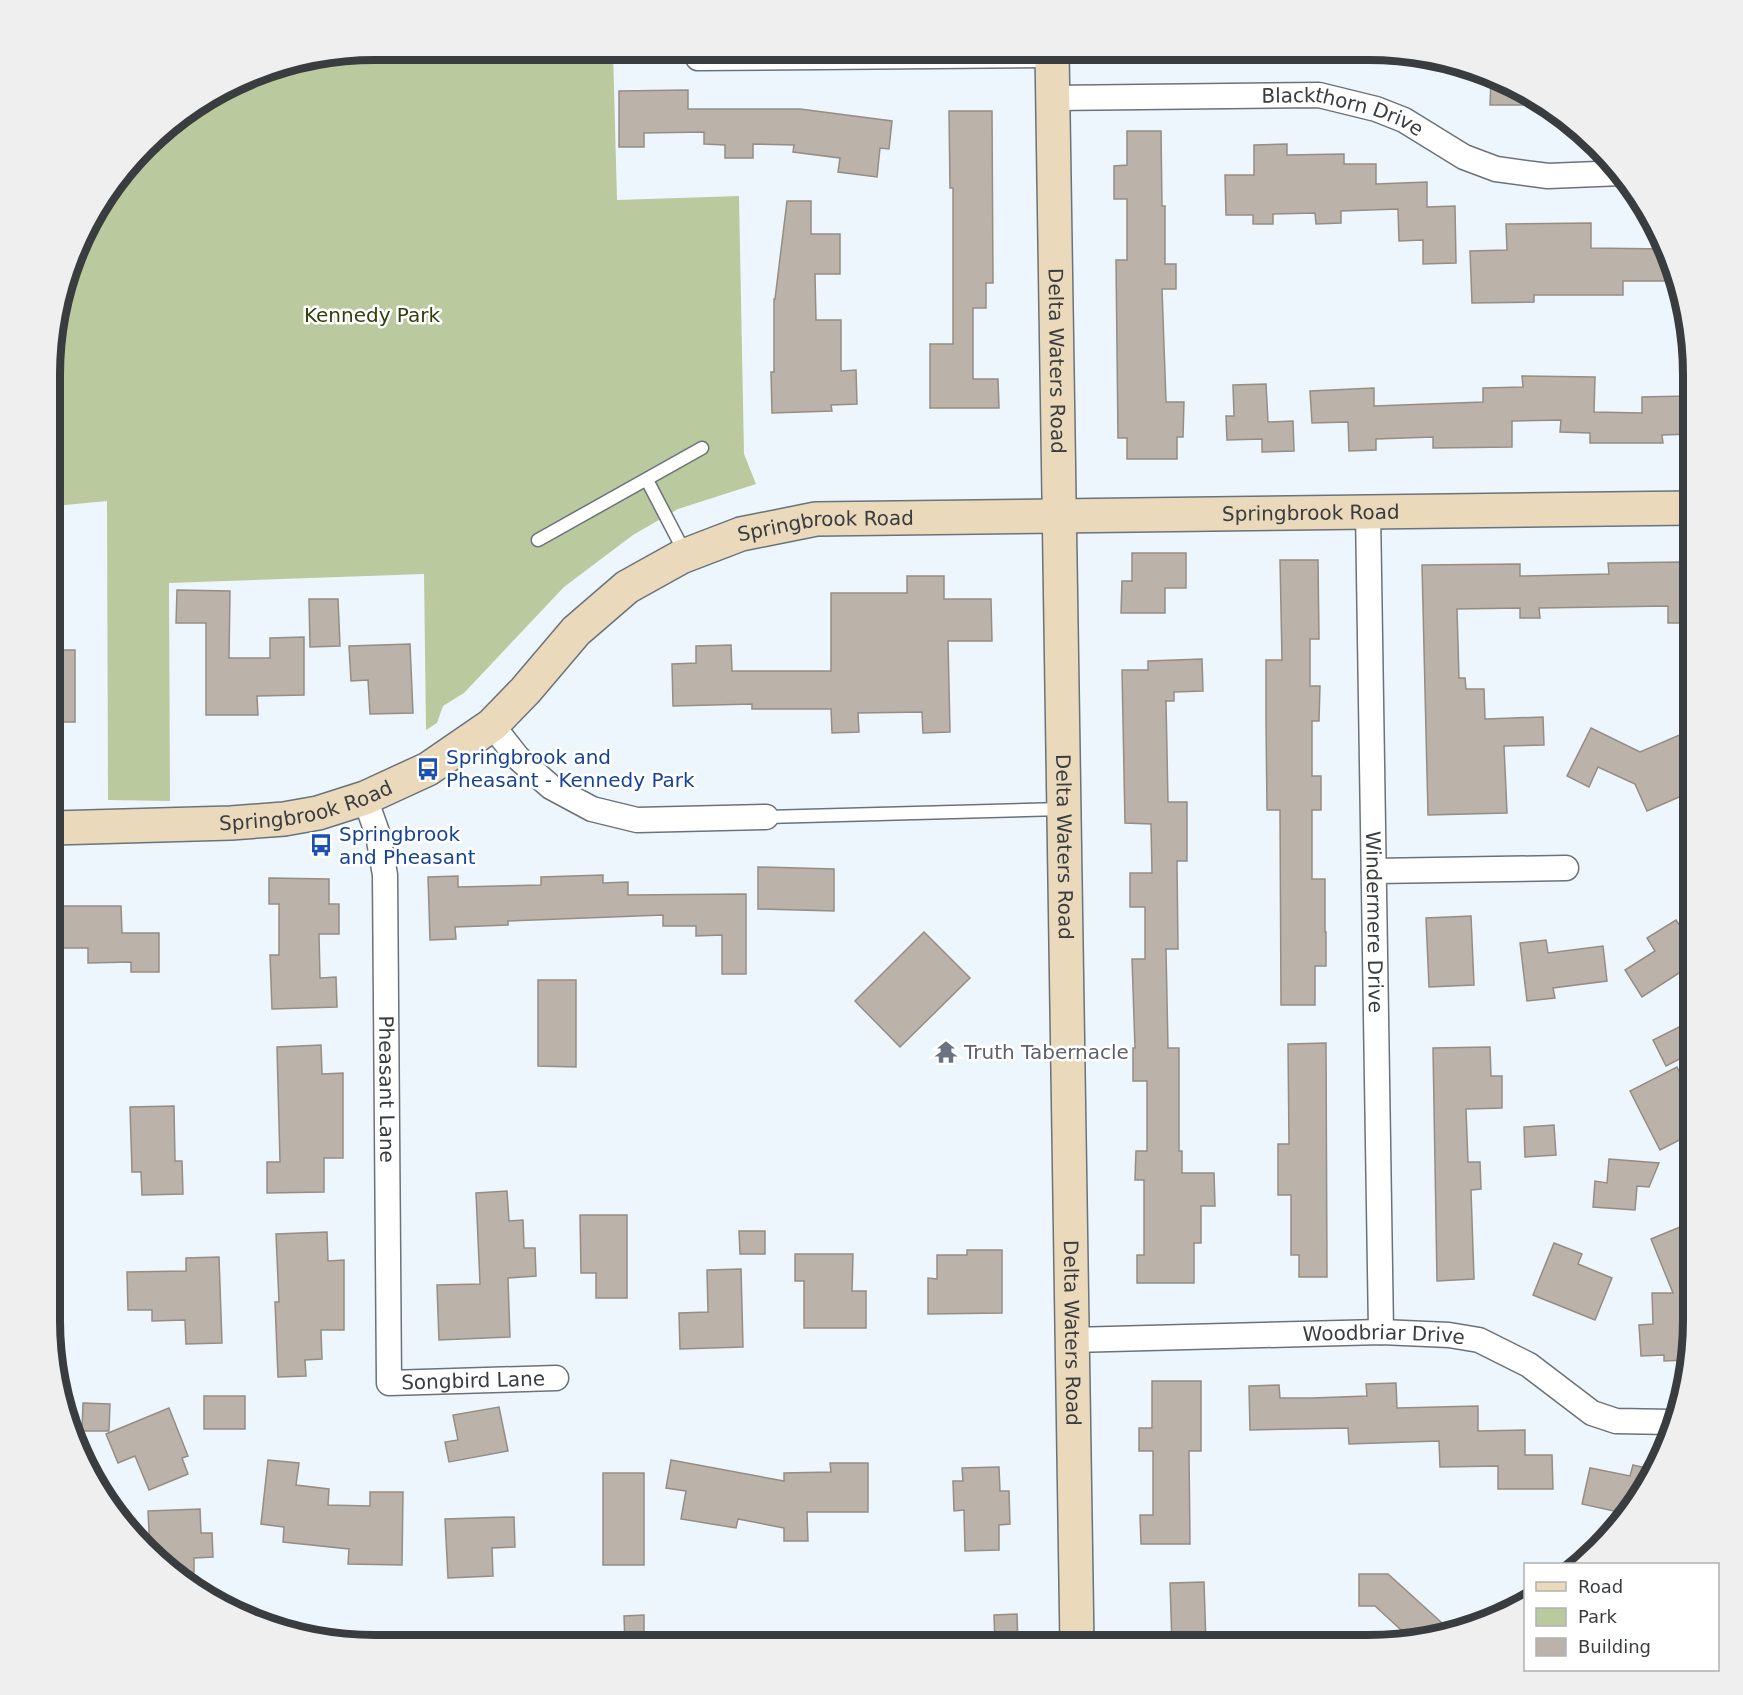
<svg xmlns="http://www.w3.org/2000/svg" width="1743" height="1695" font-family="'DejaVu Sans',sans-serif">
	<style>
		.green { fill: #baca9e }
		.building { fill: #bbb3aa; stroke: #958d84; stroke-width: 1.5 }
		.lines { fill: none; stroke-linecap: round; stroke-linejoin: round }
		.lane-casing { stroke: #6a727a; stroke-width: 15 }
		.street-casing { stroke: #6a727a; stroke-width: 27 }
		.secondary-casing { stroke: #6a727a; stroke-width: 36 }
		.lane { stroke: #fff; stroke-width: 12 }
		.street { stroke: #fff; stroke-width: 24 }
		.secondary { stroke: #ebd9bc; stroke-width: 33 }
		.labels { text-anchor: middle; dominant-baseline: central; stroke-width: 5; stroke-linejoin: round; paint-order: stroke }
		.street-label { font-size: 20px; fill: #393d40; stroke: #fff }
		.park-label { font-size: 20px; fill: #313f0b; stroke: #fff }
		.transit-label { font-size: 20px; fill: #164399; stroke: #fff; text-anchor: start }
		.worship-label { font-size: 20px; fill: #5b616d; stroke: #fff; text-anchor: start }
		.rim { fill: none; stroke: #393d40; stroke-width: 8 }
	</style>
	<rect width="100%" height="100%" fill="#eef6fd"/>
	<polygon class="green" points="613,50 617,200 739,196 744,454 756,484 678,509 633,535 564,587 464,693 443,706 437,723 426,730 424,574 169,583 170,801 108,800 107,501 55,506 56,312 93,212 161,130 270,67 368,51"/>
	<g class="building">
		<polygon points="1491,79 1530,93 1544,105 1490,105"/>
		<polygon points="688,90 688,109 800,109 892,121 889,149 880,148 877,177 838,172 840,158 793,152 794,145 753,144 753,158 725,158 725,145 704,144 704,132 644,133 644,147 619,147 619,91"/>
		<polygon points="949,111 992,111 993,283 986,283 986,308 973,308 973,379 998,379 999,408 930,408 930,344 953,344 953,188 950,188"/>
		<polygon points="1127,131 1161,131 1162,206 1165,206 1165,264 1176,264 1176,289 1162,289 1166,402 1184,402 1183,437 1177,437 1177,459 1127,459 1127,438 1118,438 1116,260 1127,260 1127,199 1114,199 1114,166 1127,165"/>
		<polygon points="1287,144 1287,155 1344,154 1344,164 1376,164 1376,184 1427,182 1427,207 1455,206 1456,263 1423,264 1423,240 1399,241 1398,209 1341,211 1341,223 1316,224 1315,213 1273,214 1273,224 1253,224 1253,215 1226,215 1225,175 1254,175 1254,145"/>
		<polygon points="787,201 811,201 811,234 840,234 840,274 815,274 816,320 841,320 841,371 856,370 857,404 831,405 832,411 772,413 771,372 774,372 774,299 775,299"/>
		<polygon points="1591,223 1591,248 1665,249 1676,270 1678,281 1623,281 1623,295 1534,295 1534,302 1472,303 1470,251 1507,250 1506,224"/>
		<polygon points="1522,376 1595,377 1594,412 1642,413 1642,397 1687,396 1687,406 1693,406 1693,434 1662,435 1663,443 1590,443 1590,433 1560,432 1561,420 1512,421 1512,447 1433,448 1433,437 1376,439 1376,450 1349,451 1348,422 1312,423 1310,391 1374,388 1374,406 1483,402 1483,388 1523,387"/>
		<polygon points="1266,384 1268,422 1293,421 1294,451 1262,452 1262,439 1227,440 1226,416 1234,416 1233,385"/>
		<polygon points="1132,553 1186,553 1186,588 1165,588 1165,613 1121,613 1122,581 1132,581"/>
		<polygon points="1280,560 1318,560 1319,639 1310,639 1310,686 1320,686 1319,721 1312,721 1312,776 1321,776 1321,810 1312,810 1312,879 1325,879 1325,932 1326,932 1326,966 1315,966 1315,1005 1281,1005 1280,810 1267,810 1266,721 1266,660 1282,660"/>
		<polygon points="1681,562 1681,580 1693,580 1693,623 1668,623 1668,606 1539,608 1540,618 1520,618 1520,608 1457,609 1459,678 1465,678 1466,689 1484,689 1485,719 1543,717 1544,745 1504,746 1507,813 1428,815 1422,565 1520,564 1520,576 1609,574 1608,563"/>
		<polygon points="907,576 944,576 944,599 991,599 992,641 948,641 950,732 923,733 922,712 858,713 859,732 832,733 831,709 752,709 752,704 673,706 672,664 696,663 696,646 731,645 732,671 831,671 831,593 907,593"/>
		<polygon points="177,590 230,591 229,658 270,658 270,638 304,637 304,695 257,696 258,715 206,715 206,623 176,623"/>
		<polygon points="309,599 338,599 340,646 310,647"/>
		<polygon points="410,644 413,713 370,714 368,680 351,681 349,646"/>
		<polygon points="54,650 75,650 75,722 53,722"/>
		<polygon points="1202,659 1203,691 1174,692 1174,701 1166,701 1168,802 1187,802 1187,861 1177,861 1178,949 1166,949 1168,1048 1179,1048 1179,1151 1182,1151 1182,1173 1214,1173 1215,1206 1201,1206 1201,1243 1194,1243 1194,1283 1137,1283 1137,1255 1144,1255 1144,1180 1135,1180 1136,1151 1147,1151 1147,1081 1133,1081 1133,1048 1135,1048 1132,959 1145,959 1145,907 1130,907 1130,873 1152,873 1151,824 1125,823 1122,670 1148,670 1148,661"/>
		<polygon points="1591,728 1640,752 1682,734 1693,757 1693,791 1647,811 1635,784 1598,767 1589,787 1567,776"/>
		<polygon points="758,867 834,869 834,911 758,909"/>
		<polygon points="603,875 603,883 628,882 628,895 746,894 746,974 722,974 722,935 696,936 696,926 663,926 663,915 508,921 508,925 455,927 456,939 430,940 428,877 458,876 458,887 541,885 541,877"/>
		<polygon points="269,878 329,879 329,904 339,904 339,934 319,934 320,978 336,977 337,1007 272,1009 270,955 279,955 279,904 269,904"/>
		<polygon points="53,906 121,906 122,933 159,933 159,972 131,972 131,962 88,963 88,948 52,948"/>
		<polygon points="1471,916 1474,985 1429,987 1426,918"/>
		<polygon points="1676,920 1693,945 1693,964 1642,997 1625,970 1655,951 1647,938"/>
		<polygon points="924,932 970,978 900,1047 855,1001"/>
		<polygon points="1546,940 1548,953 1603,946 1607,981 1553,988 1555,998 1527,1001 1520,943"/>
		<polygon points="538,980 576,980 576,1067 538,1066"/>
		<polygon points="1693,1020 1693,1052 1666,1066 1653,1040"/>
		<polygon points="1326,1043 1327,1277 1299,1277 1299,1255 1291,1255 1291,1195 1278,1195 1278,1144 1289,1144 1288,1044"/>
		<polygon points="321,1045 322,1074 343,1073 343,1158 324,1158 324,1192 267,1193 267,1162 280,1162 277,1047"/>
		<polygon points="1490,1047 1491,1076 1502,1076 1502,1108 1466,1109 1468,1162 1480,1162 1481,1189 1471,1190 1474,1279 1437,1281 1433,1048"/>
		<polygon points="1677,1067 1693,1100 1693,1133 1660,1150 1630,1091"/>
		<polygon points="174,1106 175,1161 182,1161 183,1194 142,1195 141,1172 132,1172 130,1107"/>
		<polygon points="1554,1125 1556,1155 1525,1157 1524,1127"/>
		<polygon points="1609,1159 1659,1163 1649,1187 1637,1186 1635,1210 1593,1207 1595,1181 1607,1183"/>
		<polygon points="507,1191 509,1221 523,1220 524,1248 535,1248 536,1276 508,1278 510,1337 439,1340 437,1285 480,1284 476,1193"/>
		<polygon points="580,1215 627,1215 627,1298 596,1298 596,1273 581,1273"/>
		<polygon points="1680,1227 1693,1259 1693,1341 1688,1360 1664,1361 1664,1355 1641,1356 1639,1325 1653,1324 1652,1293 1673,1293 1651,1239"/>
		<polygon points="739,1231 765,1231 765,1254 740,1254"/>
		<polygon points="327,1232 328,1261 344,1260 344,1330 321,1330 322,1359 305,1360 306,1376 278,1377 275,1302 279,1302 276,1234"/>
		<polygon points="1554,1243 1582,1254 1578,1264 1612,1278 1595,1320 1533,1295"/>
		<polygon points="967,1250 1002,1250 1002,1313 928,1314 928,1278 937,1279 937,1255 967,1255"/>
		<polygon points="795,1254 853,1254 852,1291 866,1291 866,1328 804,1328 804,1281 795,1281"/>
		<polygon points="219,1257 222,1343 186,1344 185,1320 152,1321 152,1310 128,1310 127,1272 186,1271 186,1258"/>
		<polygon points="741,1269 743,1347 680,1349 679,1313 708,1312 707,1270"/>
		<polygon points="1152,1381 1201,1381 1201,1451 1189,1451 1190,1544 1141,1544 1140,1515 1153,1515 1153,1451 1139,1451 1139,1428 1152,1428"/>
		<polygon points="1396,1383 1397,1408 1478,1406 1478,1431 1525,1430 1525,1455 1552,1455 1553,1489 1498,1489 1498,1466 1440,1467 1439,1441 1349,1444 1348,1428 1250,1430 1249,1386 1279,1385 1280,1398 1312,1398 1367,1396 1366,1384"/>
		<rect x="204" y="1396" width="41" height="33"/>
		<polygon points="83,1403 110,1404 109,1431 82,1431"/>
		<polygon points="499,1407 508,1451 449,1462 445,1442 458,1440 453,1415"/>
		<polygon points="169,1408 188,1456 182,1458 188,1474 149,1490 135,1456 118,1463 106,1434"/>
		<polygon points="268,1460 299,1463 296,1485 329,1489 328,1505 370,1506 370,1492 403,1492 402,1565 348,1564 349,1549 283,1542 284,1527 261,1524"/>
		<polygon points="671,1460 784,1481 784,1473 831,1472 830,1463 868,1463 868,1512 807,1512 808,1541 784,1541 784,1528 738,1519 736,1528 681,1519 686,1491 666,1488"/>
		<polygon points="1633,1465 1656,1470 1622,1523 1623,1513 1582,1504 1590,1468 1630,1476"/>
		<polygon points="999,1467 1000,1491 1009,1491 1010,1524 999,1525 999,1550 965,1551 964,1510 954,1511 953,1481 963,1481 962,1468"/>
		<rect x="603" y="1473" width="41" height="92"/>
		<polygon points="200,1509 201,1533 212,1533 213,1557 194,1558 194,1572 171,1573 150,1551 148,1511"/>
		<polygon points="514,1517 515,1547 492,1548 493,1576 448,1578 445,1519"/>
		<polygon points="1359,1574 1388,1574 1452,1632 1412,1640 1375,1606 1359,1606"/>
		<polygon points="1204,1582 1206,1645 1172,1645 1170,1583"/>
		<polygon points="1017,1614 1018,1645 995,1645 994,1615"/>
		<polygon points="644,1615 644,1645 625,1645 624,1616"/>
	</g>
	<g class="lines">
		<g class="lane-casing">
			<g id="lane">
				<polyline points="647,480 685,553"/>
				<polyline points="538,540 702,448"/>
				<polyline points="766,817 1062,809"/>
			</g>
		</g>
		<g class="street-casing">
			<g id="street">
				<polyline points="698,58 1052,55"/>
				<path id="s1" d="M1053,98L1319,95L1376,109L1404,120L1464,157L1496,169L1548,176L1622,173"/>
				<path id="s2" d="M1368,511L1381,1332"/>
				<polyline points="492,725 518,758 551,787 592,809 637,820 766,817"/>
				<path id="s3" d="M365,798L378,835L385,875L389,1383L556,1378"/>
				<polyline points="1374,871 1566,868"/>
				<path id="s4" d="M1072,1340L1381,1332L1449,1335L1479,1340L1529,1365L1592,1413L1616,1421L1671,1422"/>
			</g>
		</g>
		<g class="secondary-casing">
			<g id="secondary">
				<path id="s5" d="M1052,51L1077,1645"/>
				<path id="s6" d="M53,828L231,823L284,819L318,813L365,798L428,769L492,725L525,691L576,631L627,587L681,557L741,534L816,519L1693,508"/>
			</g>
		</g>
		<use href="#lane" class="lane"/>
		<use href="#street" class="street"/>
		<use href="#secondary" class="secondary"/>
	</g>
	<defs>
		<g id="bus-bare" transform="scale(1.8)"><path d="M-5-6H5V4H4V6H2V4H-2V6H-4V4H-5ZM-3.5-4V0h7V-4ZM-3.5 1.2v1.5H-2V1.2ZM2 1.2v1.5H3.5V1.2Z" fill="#1a4fb4" stroke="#fff" stroke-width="2.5" paint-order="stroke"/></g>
		<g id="temple-bare" transform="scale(1.8)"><path d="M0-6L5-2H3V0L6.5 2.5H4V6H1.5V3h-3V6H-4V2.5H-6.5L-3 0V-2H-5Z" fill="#6b7280" stroke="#fff" stroke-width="2.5" paint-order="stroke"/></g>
	</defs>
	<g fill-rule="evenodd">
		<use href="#bus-bare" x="428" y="769"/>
		<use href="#bus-bare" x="321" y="845"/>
		<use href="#temple-bare" x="946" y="1052"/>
	</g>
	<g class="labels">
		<g class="street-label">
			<text stroke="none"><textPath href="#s1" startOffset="292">Blackthorn Drive</textPath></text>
			<text stroke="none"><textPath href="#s5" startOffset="310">Delta Waters Road</textPath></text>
			<text stroke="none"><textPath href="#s6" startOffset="1353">Springbrook Road</textPath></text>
			<text stroke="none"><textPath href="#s6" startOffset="867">Springbrook Road</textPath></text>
			<text stroke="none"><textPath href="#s6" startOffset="255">Springbrook Road</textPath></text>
			<text stroke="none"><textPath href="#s5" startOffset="796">Delta Waters Road</textPath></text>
			<text stroke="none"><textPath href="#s2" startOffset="411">Windermere Drive</textPath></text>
			<text stroke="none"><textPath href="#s3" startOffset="294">Pheasant Lane</textPath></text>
			<text stroke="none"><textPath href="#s5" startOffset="1282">Delta Waters Road</textPath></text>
			<text stroke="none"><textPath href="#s4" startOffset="312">Woodbriar Drive</textPath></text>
			<text stroke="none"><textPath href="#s3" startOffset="672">Songbird Lane</textPath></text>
		</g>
		<g class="park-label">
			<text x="372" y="315">Kennedy Park</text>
		</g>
		<g class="transit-label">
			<text x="446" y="757">Springbrook and<tspan x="446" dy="23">Pheasant - Kennedy Park</tspan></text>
			<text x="339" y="834">Springbrook<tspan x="339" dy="23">and Pheasant</tspan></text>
		</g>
		<g class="worship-label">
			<text x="964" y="1052">Truth Tabernacle</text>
		</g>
	</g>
	<path d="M0 0H1743V1695H0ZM375 60H1368A315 315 0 0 1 1683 375V1320A315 315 0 0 1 1368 1635H375A315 315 0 0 1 60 1320V375A315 315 0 0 1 375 60Z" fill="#efeff0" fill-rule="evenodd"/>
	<path class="rim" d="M375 60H1368A315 315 0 0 1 1683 375V1320A315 315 0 0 1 1368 1635H375A315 315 0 0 1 60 1320V375A315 315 0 0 1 375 60Z"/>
	<rect x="1524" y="1563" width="195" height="108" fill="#ffffff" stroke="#b0b1b3" stroke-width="1.5"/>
	<rect x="1536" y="1582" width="30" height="9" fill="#ebd9bc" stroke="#b0b1b3" stroke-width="1.5"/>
	<text x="1578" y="1593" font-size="18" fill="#393d40">Road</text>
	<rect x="1536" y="1608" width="30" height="18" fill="#baca9e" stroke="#b0b1b3" stroke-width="1.5"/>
	<text x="1578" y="1623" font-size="18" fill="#393d40">Park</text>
	<rect x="1536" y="1638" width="30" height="18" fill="#bbb3aa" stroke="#b0b1b3" stroke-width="1.5"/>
	<text x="1578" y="1653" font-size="18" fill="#393d40">Building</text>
</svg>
